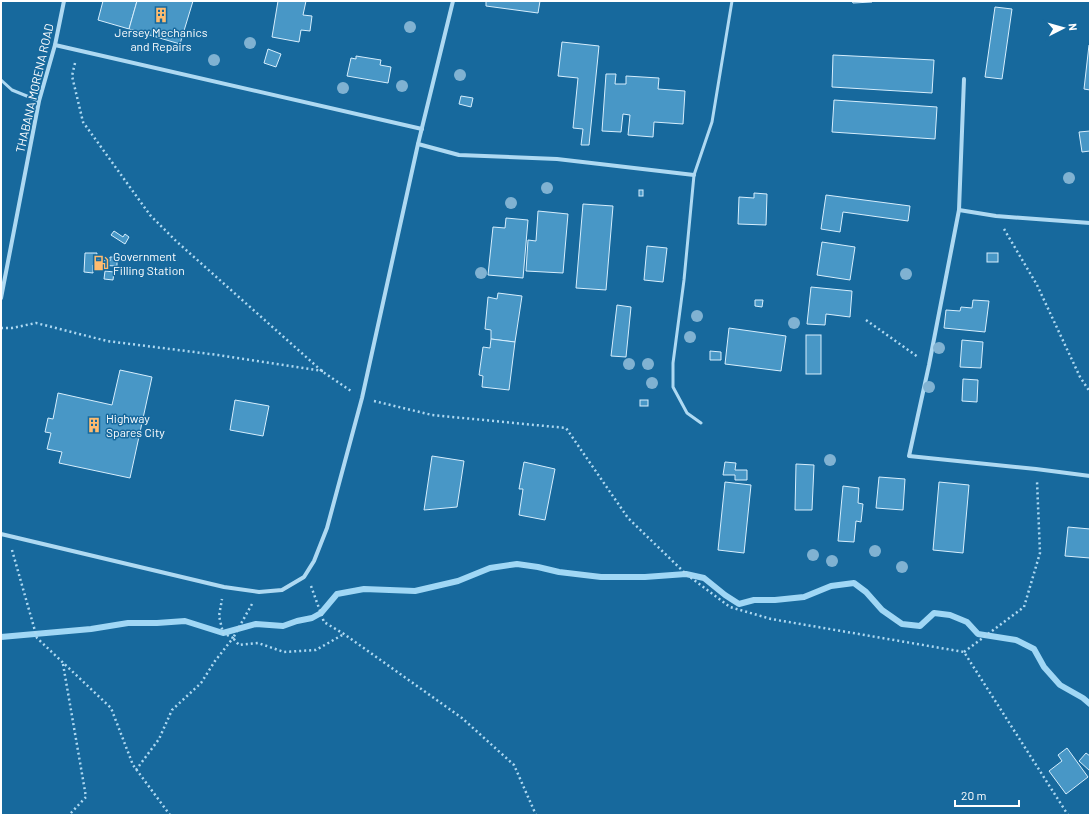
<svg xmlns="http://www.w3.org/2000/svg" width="1091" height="816" font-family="Barlow,sans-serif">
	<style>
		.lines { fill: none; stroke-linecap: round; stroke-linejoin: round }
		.stream { stroke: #a0d7f5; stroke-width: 6 }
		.building { fill: #4897c6; stroke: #d6eefd }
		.path { stroke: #aed9f2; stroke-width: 2.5; stroke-dasharray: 2 3; stroke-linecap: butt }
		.lane { stroke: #aed9f2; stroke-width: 3 }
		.street { stroke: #aed9f2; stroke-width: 4 }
		.tree { fill: #80b2d2 }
		.labels { text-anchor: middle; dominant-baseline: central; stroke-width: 3; stroke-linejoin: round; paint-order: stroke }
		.poi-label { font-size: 12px; fill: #fff; stroke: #17699d; text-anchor: start }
		.street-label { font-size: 12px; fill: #fff; stroke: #17699d }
	</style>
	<rect width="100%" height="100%" fill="#17699d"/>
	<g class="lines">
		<polyline class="stream" points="1,637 91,629 128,623 157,623 185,621 223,633 256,624 283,626 297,621 312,618 321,613 337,594 364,589 415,591 458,581 490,568 517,564 538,567 559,572 601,577 645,577 686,574 704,578 725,595 739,604 754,600 775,600 804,597 831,586 854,583 866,592 882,610 902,624 920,626 934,613 950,615 967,622 978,634 1016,640 1034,649 1044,667 1060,685 1083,698 1090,704"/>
	</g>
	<g class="building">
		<polygon points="103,1 137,1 129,29 98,20"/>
		<polygon points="137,1 193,1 180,44 129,29"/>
		<polygon points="278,1 306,1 303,15 312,16 310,31 301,30 299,42 272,37"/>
		<polygon points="486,1 540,1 538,13 486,6"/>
		<polygon points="852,1 872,1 872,2 853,3"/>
		<polygon points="995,7 1012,9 1002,79 985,77"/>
		<polygon points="562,42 599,46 589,145 581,145 583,129 573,128 578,78 558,76"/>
		<polygon points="1089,45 1090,45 1090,90 1084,89"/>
		<polygon points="268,49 281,54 276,67 264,63"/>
		<polygon points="833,55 934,60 932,93 832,87"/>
		<polygon points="356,56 381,60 380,65 391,67 388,83 347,76 351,58 356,59"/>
		<polygon points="606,74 616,74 615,84 626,84 626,76 659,78 658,89 685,91 683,124 654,122 653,137 628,135 630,115 623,114 621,132 602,131"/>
		<polygon points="461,96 473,98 471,107 459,104"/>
		<polygon points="834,100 937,107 935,139 832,132"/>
		<polygon points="1090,131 1090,151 1082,152 1079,132"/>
		<rect x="639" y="190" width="4" height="6"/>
		<polygon points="754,193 767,194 766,225 738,224 739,197 754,198"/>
		<polygon points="826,195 910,206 908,221 843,212 840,232 821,229"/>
		<polygon points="583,204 613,206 606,290 576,288"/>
		<polygon points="538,211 568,214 563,273 526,271 528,240 536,241"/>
		<polygon points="506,218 528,220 523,278 488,275 493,227 505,228"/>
		<polygon points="114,231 123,237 125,234 129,237 125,244 111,235"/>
		<polygon points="822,242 855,247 850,280 817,275"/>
		<polygon points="647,246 667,248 663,282 644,280"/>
		<polygon points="85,253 97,253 96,260 110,261 110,257 117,257 117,266 93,265 93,273 84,272"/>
		<rect x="987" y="253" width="11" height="9"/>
		<polygon points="105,271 114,272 113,280 104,279"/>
		<polygon points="811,287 852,291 850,317 826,314 825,325 807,324"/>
		<polygon points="498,293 522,296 515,342 491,339 491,330 485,329 488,297 497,299"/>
		<polygon points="755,300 763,300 762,307 755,306"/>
		<polygon points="973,300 989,301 985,332 944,328 946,310 960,311 961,307 972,308"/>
		<polygon points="617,305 631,307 626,357 611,356"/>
		<polygon points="729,328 786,336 781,371 725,364"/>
		<rect x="806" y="335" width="15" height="39"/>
		<polygon points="491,339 515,342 509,390 482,387 483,376 479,375 483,347 490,348"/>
		<polygon points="962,340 983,342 981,368 960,367"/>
		<polygon points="710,351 721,352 721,360 710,360"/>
		<polygon points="120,370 152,377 130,478 59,463 62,452 47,449 51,433 45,432 48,418 53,419 58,393 112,405"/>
		<polygon points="963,379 978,380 977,402 962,401"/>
		<polygon points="235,400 269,406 263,436 230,430"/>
		<rect x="640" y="400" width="8" height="6"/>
		<polygon points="432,456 464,461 457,507 424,510"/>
		<polygon points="524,462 555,469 545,520 519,515 523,489 519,489"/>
		<polygon points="725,462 736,463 735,470 747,470 747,480 735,480 735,475 723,475"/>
		<polygon points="796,464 814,465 812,510 795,510"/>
		<polygon points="879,477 905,479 903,510 876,508"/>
		<polygon points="725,482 751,485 744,553 718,550"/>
		<polygon points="939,482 969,485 963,553 933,550"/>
		<polygon points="843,486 859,488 858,503 863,504 861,522 856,521 854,542 838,541"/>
		<polygon points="1068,527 1090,529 1090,558 1065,556"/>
		<polygon points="1067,748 1088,777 1066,794 1049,771 1062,761 1058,755"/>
		<polygon points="1086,753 1090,756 1090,771 1079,761"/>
	</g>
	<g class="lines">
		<g class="path">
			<polyline points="75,63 72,76 83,122 150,215 176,241 323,372 351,391"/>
			<polyline points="1004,229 1037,285 1080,377 1090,392"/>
			<polyline points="866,320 918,357"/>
			<polyline points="1,328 12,328 36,323 107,341 218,355 323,371"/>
			<polyline points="374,401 432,415 566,428 628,518 686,574 730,607 771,619 964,652 1068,815"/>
			<polyline points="12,550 37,638 111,708 133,765 170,815"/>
			<polyline points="311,586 324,622 344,634 462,718 514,765 536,815"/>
			<polyline points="252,604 233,638 239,645 258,643 284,652 316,650 344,634"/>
			<polyline points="964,652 1024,607 1040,553 1037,481"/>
			<polyline points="63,664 86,797 69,815"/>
			<polyline points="136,770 159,739 172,710 201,683 215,661 233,638 223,633 219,616 222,599"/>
		</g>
		<g class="lane">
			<polyline points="1,80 12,90 39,101"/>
			<polyline points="701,423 687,413 673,387 673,363 684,280 694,175 712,122 732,1"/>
		</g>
		<g class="street">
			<polyline points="55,45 422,129"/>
			<polyline points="964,79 959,210 929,365 909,456 1036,469 1090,476"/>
			<polyline points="418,144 459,155 557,159 694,175"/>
			<polyline points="959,210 996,216 1090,223"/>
			<polyline points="1,298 39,101 55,45 64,1"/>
			<polyline points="1,534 224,587 259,592 282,590 304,577 314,561 327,528 362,398 418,144 453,1"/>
		</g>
	</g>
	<g class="tree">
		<circle cx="410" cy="27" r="6"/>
		<circle cx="250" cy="43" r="6"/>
		<circle cx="214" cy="60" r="6"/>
		<circle cx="460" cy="75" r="6"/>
		<circle cx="402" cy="86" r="6"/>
		<circle cx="343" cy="88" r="6"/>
		<circle cx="1069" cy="178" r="6"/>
		<circle cx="547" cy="188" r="6"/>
		<circle cx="511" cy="203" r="6"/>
		<circle cx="481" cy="273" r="6"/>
		<circle cx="906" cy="274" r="6"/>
		<circle cx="697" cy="316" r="6"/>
		<circle cx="794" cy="323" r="6"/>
		<circle cx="690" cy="337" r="6"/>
		<circle cx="939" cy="348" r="6"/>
		<circle cx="629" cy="364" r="6"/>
		<circle cx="648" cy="364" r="6"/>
		<circle cx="652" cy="383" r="6"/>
		<circle cx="929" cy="387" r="6"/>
		<circle cx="830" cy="460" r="6"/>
		<circle cx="875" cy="551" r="6"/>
		<circle cx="813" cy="555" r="6"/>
		<circle cx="832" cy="561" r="6"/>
		<circle cx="902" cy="567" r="6"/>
	</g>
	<defs>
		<g id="building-bare" transform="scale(1.2)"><path d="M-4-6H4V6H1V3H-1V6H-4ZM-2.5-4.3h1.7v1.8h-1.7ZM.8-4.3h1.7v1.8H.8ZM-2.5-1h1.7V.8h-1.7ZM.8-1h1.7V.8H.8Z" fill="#ffbc6f" stroke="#17699d" stroke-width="2.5" paint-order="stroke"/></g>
		<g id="fuel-bare" transform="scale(1.2)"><path d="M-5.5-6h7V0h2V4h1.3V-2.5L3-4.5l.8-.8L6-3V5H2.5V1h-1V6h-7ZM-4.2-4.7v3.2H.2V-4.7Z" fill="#ffbc6f" stroke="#17699d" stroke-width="2.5" paint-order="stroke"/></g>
	</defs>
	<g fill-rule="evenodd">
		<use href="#building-bare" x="161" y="15"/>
		<use href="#fuel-bare" x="101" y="263"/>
		<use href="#building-bare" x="94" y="425"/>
	</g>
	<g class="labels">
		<g class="poi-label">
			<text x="161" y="32" text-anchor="middle">Jersey Mechanics<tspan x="161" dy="14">and Repairs</tspan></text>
			<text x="113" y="256">Government<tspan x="113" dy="14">Filling Station</tspan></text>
			<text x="106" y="418">Highway<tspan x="106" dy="14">Spares City</tspan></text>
		</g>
		<g class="street-label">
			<text transform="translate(34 88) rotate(-77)">THABANA MORENA ROAD</text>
		</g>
	</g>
	<rect width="1091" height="816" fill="none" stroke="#ffffff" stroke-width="4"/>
	<g transform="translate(1063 28) rotate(84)" stroke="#17699d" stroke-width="3" paint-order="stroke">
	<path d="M0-3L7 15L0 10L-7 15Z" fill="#ffffff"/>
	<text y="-6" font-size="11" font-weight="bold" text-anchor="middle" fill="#ffffff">N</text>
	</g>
	<path d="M955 800v6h64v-6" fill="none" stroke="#ffffff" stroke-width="2"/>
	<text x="961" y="800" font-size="12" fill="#ffffff" stroke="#17699d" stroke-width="3" paint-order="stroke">20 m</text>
</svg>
